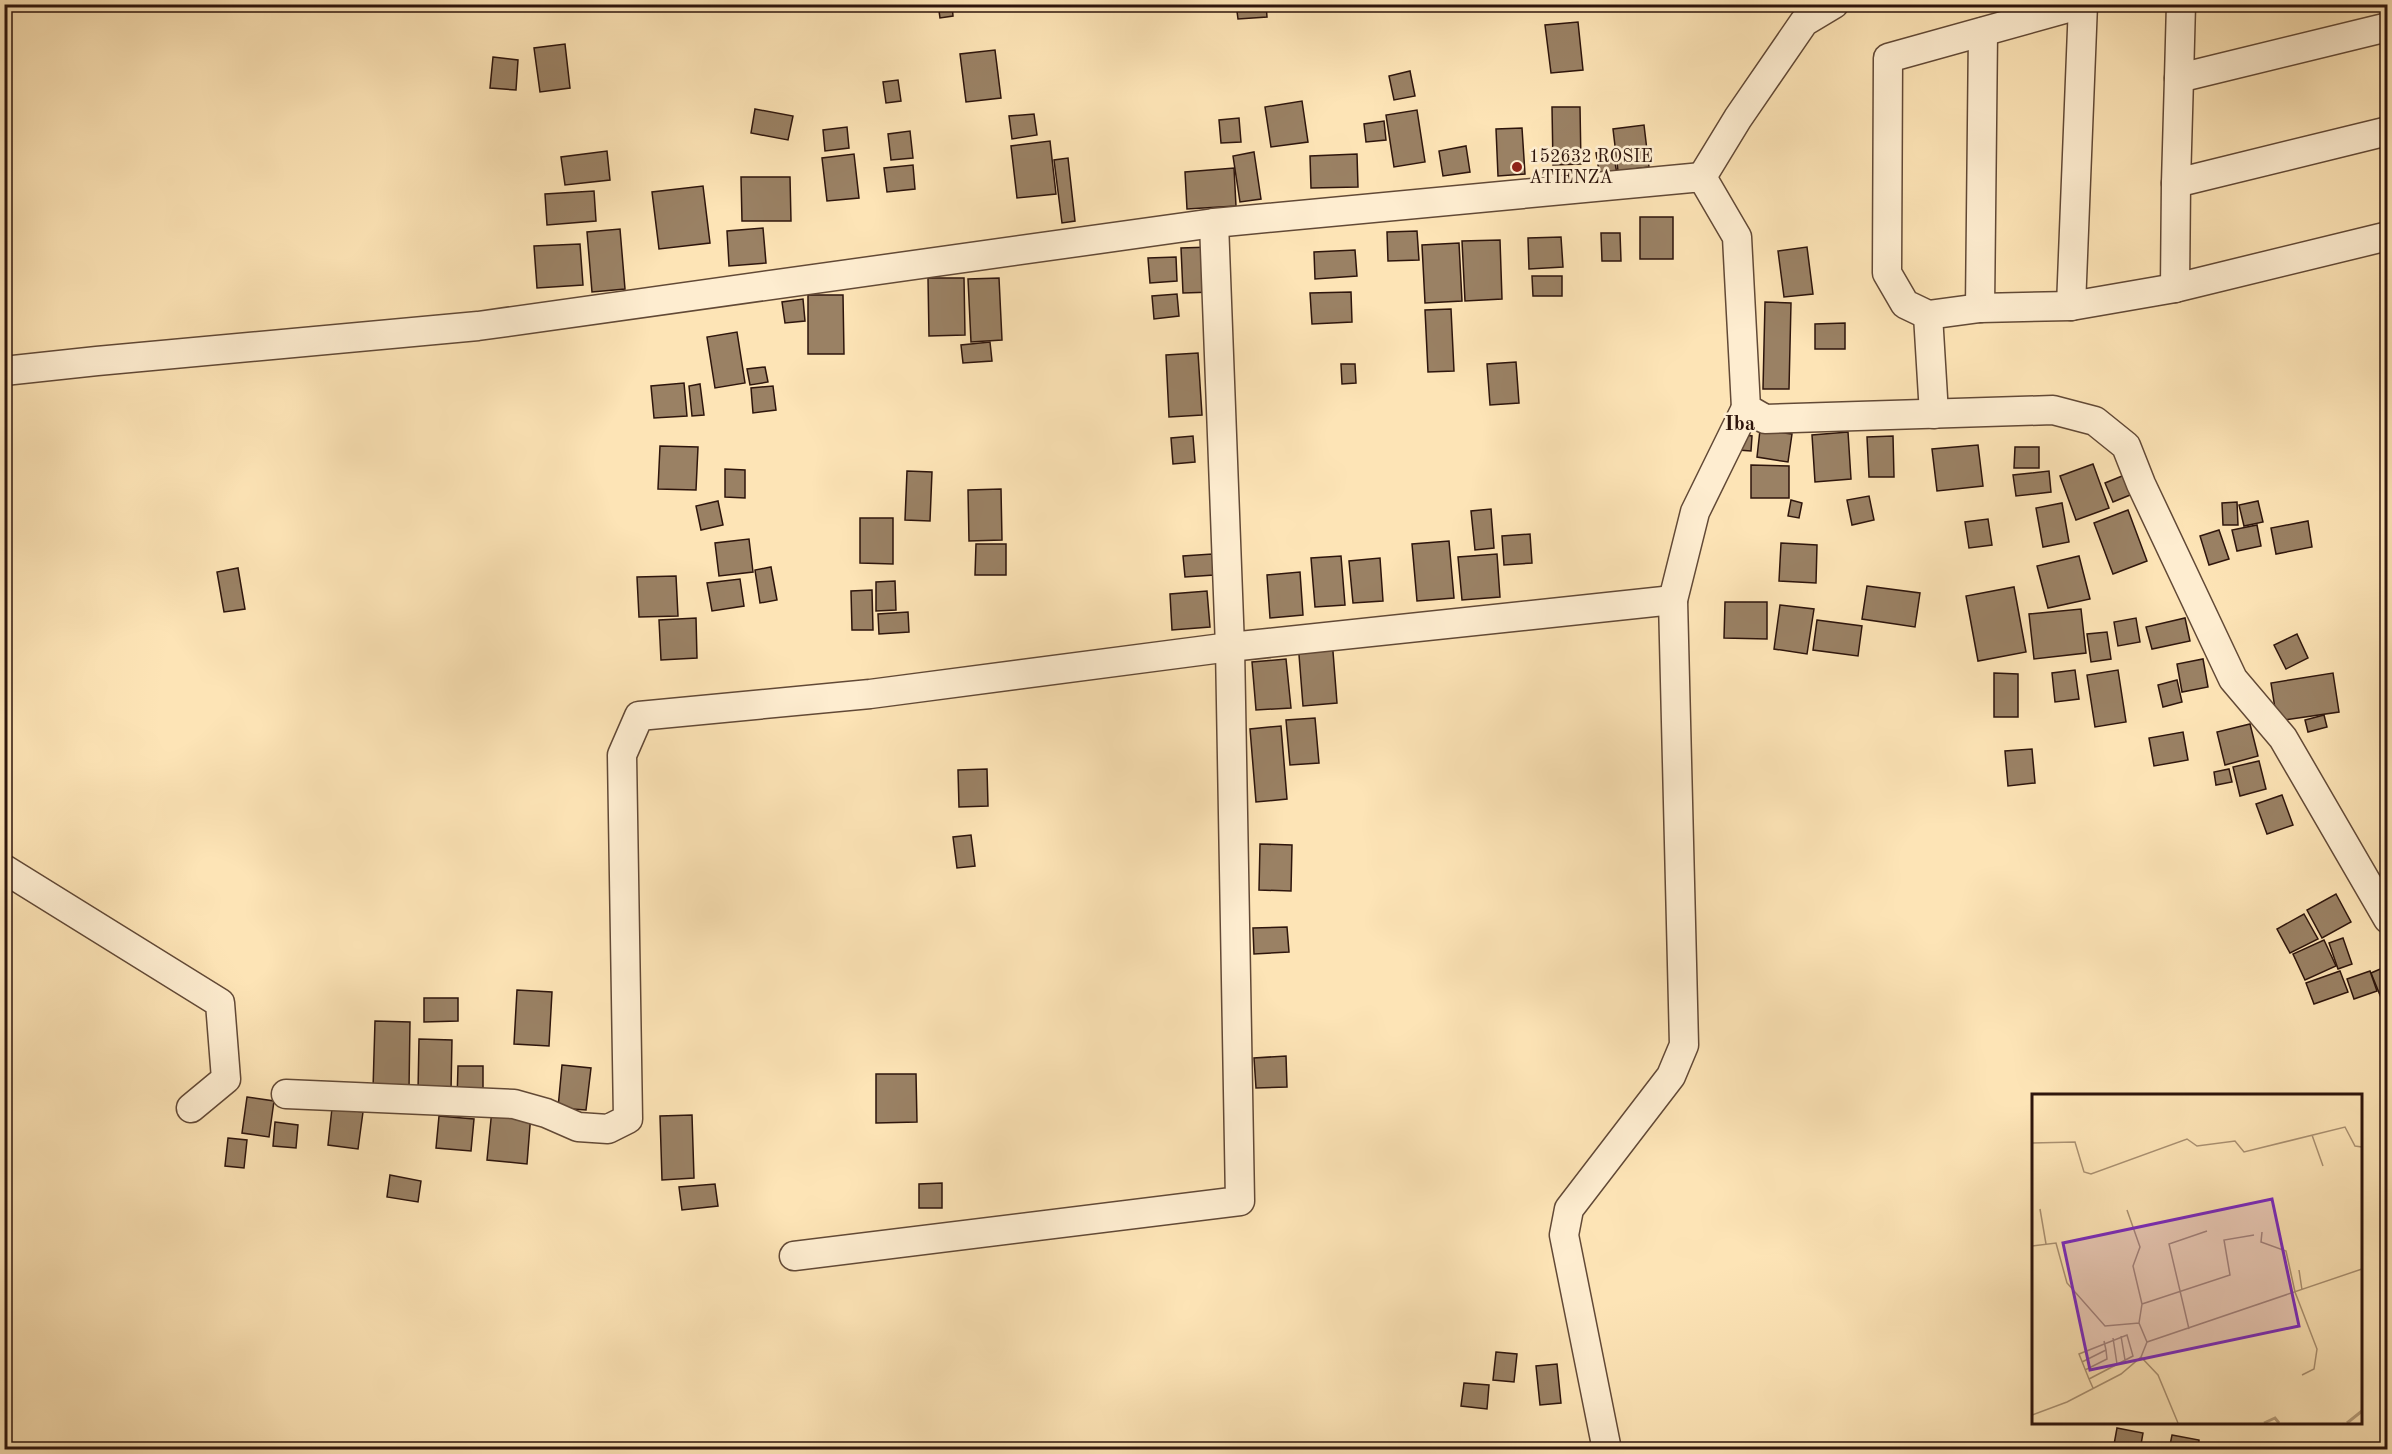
<svg xmlns="http://www.w3.org/2000/svg" width="2392" height="1454" font-family="'Old Standard TT',serif">
	<style>
		.building { fill: #9a8164; stroke: #2e150c; stroke-width: 1.5 }
		.lines { fill: none; stroke-linecap: round; stroke-linejoin: round }
		.minor-casing { stroke: #624936; stroke-width: 31 }
		.minor { stroke: #feedd0; stroke-width: 28 }
		.poi-dot { fill: #8f2418; stroke: #feedd0; stroke-width: 2 }
		.labels { text-anchor: middle; dominant-baseline: central; stroke-width: 5; stroke-linejoin: round; paint-order: stroke }
		.poi-label { font-size: 18px; fill: #2e150c; stroke: #feedd0; text-anchor: start }
		.quarter-label { font-size: 21px; font-weight: bold; fill: #2e150c; stroke: #feedd0 }
		.inset-river { fill: none; stroke: #b79e7c; stroke-width: 3 }
		.inset-road { fill: none; stroke: #aa9172; stroke-width: 1.5 }
		.view { fill: #7b2cbf; fill-opacity: 0.15; stroke: #7b2cbf; stroke-width: 3 }
		.inset-edge { fill: none; stroke: #2e150c; stroke-width: 3 }
	</style>
	<rect width="100%" height="100%" fill="#fde4b6"/>
	<filter id="stains"><feTurbulence type="fractalNoise" baseFrequency=".00333" numOctaves="4"/><feColorMatrix values="0 0 0 0 .2 0 0 0 0 .09 0 0 0 0 .02 0 0 0 .5 -.17"/></filter>
	<radialGradient id="worn" r=".72"><stop offset=".6" stop-color="#630" stop-opacity="0"/><stop offset="1" stop-color="#630" stop-opacity=".3"/></radialGradient>
	<g class="building">
		<polygon points="938,4 952,4 953,16 940,18"/>
		<polygon points="1236,4 1266,4 1267,17 1238,19"/>
		<polygon points="1578,22 1583,70 1551,73 1545,25"/>
		<polygon points="565,44 570,88 540,92 534,48"/>
		<polygon points="995,50 1001,98 966,102 960,54"/>
		<polygon points="493,57 518,60 516,90 490,88"/>
		<polygon points="1410,71 1415,96 1394,100 1389,76"/>
		<polygon points="898,80 901,101 886,103 883,82"/>
		<polygon points="1302,101 1308,142 1271,147 1265,107"/>
		<polygon points="1552,107 1580,107 1581,164 1553,165"/>
		<polygon points="755,109 793,116 788,140 751,133"/>
		<polygon points="1417,110 1425,162 1394,167 1386,115"/>
		<polygon points="1034,114 1037,135 1012,139 1009,116"/>
		<polygon points="1239,118 1241,142 1221,143 1219,120"/>
		<polygon points="1384,121 1386,140 1366,142 1364,124"/>
		<polygon points="1644,125 1649,167 1618,171 1613,129"/>
		<polygon points="847,127 849,148 825,151 823,130"/>
		<polygon points="1522,128 1525,174 1498,176 1496,129"/>
		<polygon points="910,131 913,158 891,160 888,134"/>
		<polygon points="1050,141 1056,194 1017,198 1011,146"/>
		<polygon points="1466,146 1470,172 1443,176 1439,151"/>
		<polygon points="607,151 610,180 565,185 561,157"/>
		<polygon points="1613,151 1617,174 1600,177 1596,153"/>
		<polygon points="1254,152 1261,199 1240,202 1233,156"/>
		<polygon points="854,154 859,198 827,201 822,158"/>
		<polygon points="1357,154 1358,187 1311,188 1310,156"/>
		<polygon points="1068,158 1075,221 1062,223 1054,160"/>
		<polygon points="913,165 915,189 887,192 884,168"/>
		<polygon points="1234,168 1236,206 1187,209 1185,172"/>
		<polygon points="741,177 790,177 791,221 742,221"/>
		<polygon points="703,186 710,243 659,249 652,192"/>
		<polygon points="594,191 596,221 547,225 545,194"/>
		<rect x="1640" y="217" width="33" height="42"/>
		<polygon points="763,228 766,263 729,266 727,231"/>
		<polygon points="620,229 625,289 592,292 587,232"/>
		<polygon points="1417,231 1419,260 1388,261 1387,232"/>
		<polygon points="1601,233 1620,233 1621,261 1602,261"/>
		<polygon points="1561,237 1563,267 1529,269 1528,238"/>
		<polygon points="1500,240 1502,299 1465,301 1462,241"/>
		<polygon points="1459,243 1462,301 1425,303 1422,245"/>
		<polygon points="580,244 583,285 537,288 534,246"/>
		<polygon points="1211,247 1214,292 1183,293 1181,248"/>
		<polygon points="1807,247 1813,294 1784,297 1778,251"/>
		<polygon points="1355,250 1357,276 1315,279 1314,252"/>
		<polygon points="1176,257 1177,281 1150,283 1148,258"/>
		<polygon points="1532,276 1562,276 1562,296 1533,296"/>
		<polygon points="928,278 964,278 965,335 929,336"/>
		<polygon points="999,278 1002,340 971,342 968,279"/>
		<polygon points="1351,292 1352,322 1312,324 1310,293"/>
		<polygon points="1177,294 1179,316 1154,319 1152,296"/>
		<polygon points="808,295 843,295 844,354 808,354"/>
		<polygon points="803,299 805,321 785,323 782,302"/>
		<polygon points="1765,302 1791,303 1789,389 1763,389"/>
		<polygon points="1451,309 1454,371 1428,372 1425,310"/>
		<polygon points="1845,323 1845,349 1815,349 1815,324"/>
		<polygon points="737,332 745,383 715,388 707,337"/>
		<polygon points="990,342 992,361 963,363 961,345"/>
		<polygon points="1198,353 1202,415 1169,417 1166,355"/>
		<polygon points="1516,362 1519,403 1490,405 1487,364"/>
		<polygon points="1341,364 1355,364 1356,383 1342,384"/>
		<polygon points="765,367 768,382 750,385 747,369"/>
		<polygon points="684,383 687,416 654,418 651,386"/>
		<polygon points="700,384 704,415 692,416 689,386"/>
		<polygon points="773,386 776,410 753,413 751,388"/>
		<polygon points="1760,430 1792,434 1788,462 1757,457"/>
		<polygon points="1848,432 1851,479 1815,482 1812,435"/>
		<polygon points="1740,434 1752,436 1751,451 1738,450"/>
		<polygon points="1193,436 1195,462 1173,464 1171,438"/>
		<polygon points="1893,436 1894,477 1869,477 1867,437"/>
		<polygon points="1978,445 1983,486 1937,491 1932,449"/>
		<polygon points="660,446 698,447 696,490 658,489"/>
		<polygon points="2015,447 2039,447 2039,468 2014,468"/>
		<polygon points="2093,464 2109,508 2076,520 2060,476"/>
		<polygon points="1751,465 1789,466 1789,498 1751,498"/>
		<polygon points="725,469 745,470 745,498 725,497"/>
		<polygon points="907,471 932,472 930,521 905,520"/>
		<polygon points="2049,471 2051,492 2016,496 2013,475"/>
		<polygon points="2127,474 2135,493 2113,502 2105,483"/>
		<polygon points="1001,489 1002,540 969,541 968,490"/>
		<polygon points="1869,496 1874,520 1852,525 1847,500"/>
		<polygon points="1791,500 1802,503 1799,518 1788,516"/>
		<polygon points="718,501 723,525 701,530 696,506"/>
		<polygon points="2258,501 2263,522 2244,526 2239,505"/>
		<polygon points="2237,502 2238,525 2223,525 2222,503"/>
		<polygon points="2062,503 2069,542 2043,547 2036,508"/>
		<polygon points="1491,509 1494,548 1475,550 1471,511"/>
		<polygon points="2128,510 2147,561 2113,574 2094,523"/>
		<polygon points="860,518 893,518 893,564 860,563"/>
		<polygon points="1988,519 1992,545 1969,548 1965,522"/>
		<polygon points="2308,521 2312,547 2276,554 2271,528"/>
		<polygon points="2257,525 2261,546 2237,551 2232,530"/>
		<polygon points="2219,530 2229,559 2209,565 2200,536"/>
		<polygon points="1530,534 1532,563 1504,565 1502,536"/>
		<polygon points="749,539 753,572 719,576 715,543"/>
		<polygon points="1449,541 1454,598 1417,601 1412,544"/>
		<polygon points="1781,543 1817,545 1816,583 1779,581"/>
		<polygon points="976,544 1006,544 1006,575 975,575"/>
		<polygon points="1212,554 1214,575 1185,577 1183,556"/>
		<polygon points="1497,554 1500,597 1462,600 1458,557"/>
		<polygon points="1341,556 1345,605 1315,607 1311,558"/>
		<polygon points="2079,556 2090,599 2048,608 2037,566"/>
		<polygon points="1380,558 1383,601 1353,603 1349,561"/>
		<polygon points="771,567 777,600 760,603 755,570"/>
		<polygon points="238,568 245,609 224,612 217,572"/>
		<polygon points="1300,572 1303,615 1270,618 1267,575"/>
		<polygon points="676,576 678,616 639,617 637,577"/>
		<polygon points="740,579 744,606 712,611 707,583"/>
		<polygon points="895,581 896,610 876,611 876,582"/>
		<polygon points="1867,586 1920,593 1915,627 1862,619"/>
		<polygon points="2014,587 2026,652 1978,661 1966,596"/>
		<polygon points="872,590 873,630 852,630 851,591"/>
		<polygon points="1207,591 1210,627 1172,630 1170,594"/>
		<polygon points="1725,602 1767,602 1767,639 1724,638"/>
		<polygon points="1780,605 1814,609 1807,654 1774,649"/>
		<polygon points="2081,609 2086,653 2034,659 2029,614"/>
		<polygon points="908,612 909,632 879,634 878,614"/>
		<polygon points="696,618 697,658 661,660 659,620"/>
		<polygon points="2136,618 2140,642 2118,646 2114,622"/>
		<polygon points="2185,618 2190,641 2152,649 2146,627"/>
		<polygon points="1817,620 1862,626 1858,656 1813,650"/>
		<polygon points="2107,632 2111,659 2091,662 2087,634"/>
		<polygon points="2297,634 2308,658 2286,669 2274,645"/>
		<polygon points="1332,639 1337,703 1303,706 1298,642"/>
		<polygon points="1286,659 1291,708 1256,710 1252,662"/>
		<polygon points="2203,659 2208,687 2182,692 2177,664"/>
		<polygon points="2075,670 2079,699 2055,702 2052,673"/>
		<polygon points="2118,670 2126,722 2095,727 2087,675"/>
		<polygon points="1994,673 2018,674 2018,717 1994,717"/>
		<polygon points="2333,673 2339,712 2277,721 2271,683"/>
		<polygon points="2177,680 2182,702 2163,707 2158,685"/>
		<polygon points="2324,715 2327,727 2308,732 2305,720"/>
		<polygon points="1315,718 1319,763 1290,765 1286,720"/>
		<polygon points="2250,724 2258,756 2225,765 2217,732"/>
		<polygon points="1281,726 1287,799 1256,802 1250,729"/>
		<polygon points="2183,732 2188,760 2154,766 2149,738"/>
		<polygon points="2032,749 2035,783 2008,786 2005,751"/>
		<polygon points="2259,761 2266,789 2240,796 2233,767"/>
		<polygon points="987,769 988,806 959,807 958,770"/>
		<polygon points="2229,769 2232,782 2216,785 2214,772"/>
		<polygon points="2282,795 2293,825 2267,834 2256,804"/>
		<polygon points="971,835 975,866 957,868 953,837"/>
		<polygon points="1260,844 1292,845 1291,891 1259,890"/>
		<polygon points="2336,894 2351,922 2322,938 2307,910"/>
		<polygon points="2304,914 2318,939 2290,953 2277,929"/>
		<polygon points="1287,927 1289,952 1254,954 1253,928"/>
		<polygon points="2343,938 2352,964 2338,969 2329,943"/>
		<polygon points="2324,940 2336,966 2305,980 2293,954"/>
		<polygon points="2385,967 2388,974 2388,998 2382,1000 2371,973"/>
		<polygon points="2340,971 2348,992 2314,1004 2306,983"/>
		<polygon points="2370,971 2377,991 2354,999 2347,979"/>
		<polygon points="517,990 552,992 549,1046 514,1044"/>
		<polygon points="424,998 458,998 458,1021 424,1022"/>
		<polygon points="375,1021 410,1022 409,1090 373,1089"/>
		<polygon points="419,1039 452,1040 451,1091 418,1091"/>
		<polygon points="1286,1056 1287,1087 1256,1088 1254,1058"/>
		<polygon points="562,1065 591,1068 586,1110 558,1108"/>
		<polygon points="458,1066 483,1066 483,1100 457,1100"/>
		<polygon points="876,1074 916,1074 917,1122 876,1123"/>
		<polygon points="247,1097 274,1101 269,1137 242,1133"/>
		<polygon points="332,1108 363,1112 358,1149 328,1145"/>
		<polygon points="492,1109 531,1113 527,1164 487,1160"/>
		<polygon points="692,1115 694,1178 662,1180 660,1116"/>
		<polygon points="439,1116 474,1119 471,1151 436,1148"/>
		<polygon points="275,1122 298,1125 296,1148 273,1146"/>
		<polygon points="228,1138 247,1140 244,1168 225,1166"/>
		<polygon points="390,1175 421,1181 418,1202 387,1197"/>
		<polygon points="942,1183 942,1208 919,1208 919,1184"/>
		<polygon points="715,1184 718,1206 682,1210 679,1187"/>
		<polygon points="1496,1352 1517,1354 1514,1382 1493,1380"/>
		<polygon points="1557,1364 1561,1403 1540,1405 1536,1366"/>
		<polygon points="1464,1383 1489,1385 1487,1409 1461,1406"/>
		<polygon points="2117,1428 2143,1433 2140,1450 2113,1450"/>
		<polygon points="2172,1435 2199,1440 2198,1450 2169,1450"/>
	</g>
	<g class="lines">
		<g class="minor-casing">
			<g id="minor">
				<polyline points="2082,4 1888,58 1887,273 1905,304 1928,315 1980,308 2071,306 2175,288 2388,236"/>
				<polyline points="2179,78 2181,4"/>
				<polyline points="1702,177 1738,118 1804,22 1834,4"/>
				<polyline points="2176,183 2179,78 2388,27"/>
				<polyline points="2175,288 2176,183 2388,131"/>
				<polyline points="2071,306 2083,4"/>
				<polyline points="1980,308 1983,32"/>
				<polyline points="1928,315 1934,414"/>
				<polyline points="4,371 97,361 478,326 1214,223 1702,177 1737,237 1746,408 1765,419 2053,410 2095,421 2126,446 2141,484 2233,679 2283,738 2388,919"/>
				<polyline points="4,869 220,1003 226,1079 191,1108"/>
				<polyline points="286,1094 514,1104 546,1113 578,1127 608,1129 628,1119 622,755 639,716 870,694 1230,647 1673,600"/>
				<polyline points="794,1256 1240,1201 1230,647 1214,223"/>
				<polyline points="1607,1450 1564,1235 1569,1209 1671,1076 1684,1045 1673,600 1695,512 1746,408"/>
			</g>
		</g>
		<use href="#minor" class="minor"/>
	</g>
	<circle class="poi-dot" cx="1517" cy="167" r="6"/>
	<g class="labels">
		<g class="poi-label">
			<text x="1529" y="157">152632 ROSIE<tspan x="1529" dy="21">ATIENZA</tspan></text>
		</g>
		<g class="quarter-label">
			<text x="1740" y="424">Iba</text>
		</g>
	</g>
	<g transform="translate(2032 1094)">
		<rect width="330" height="330" fill="#fde4b6"/>
		<path class="inset-river" d="M232,329L243,324L247,329M315,329L330,317"/>
		<path class="inset-road" d="M280,41L291,72M0,49L43,48L52,78L59,80L155,45L165,52L203,47L212,58L313,33L323,52L330,53M8,115L14,150M95,116L108,153L101,172L110,210L107,229M230,138L229,148L254,157L263,198L285,255L282,275L270,281M0,152L24,149L35,189L73,232L107,229L115,248L330,175M267,176L270,196M110,210L198,181L192,146L222,141M157,235L137,150L175,137M89,242L93,266M81,244L85,270M109,263L126,281L146,329M50,268L74,256L72,247M53,276L75,265L74,256M57,285L101,262L95,241L47,260L57,285L61,294M0,321L35,308L89,280L109,263L115,248"/>
		<path class="view" d="M240,105L267,232L58,276L31,149Z"/>
		<rect width="330" height="330" class="inset-edge"/>
	</g>
	<rect width="2392" height="1454" fill="none" stroke="#fde4b6" stroke-width="24"/>
	<rect x="6" y="6" width="2380" height="1442" fill="none" stroke="#2e150c" stroke-width="3"/>
	<rect x="12" y="12" width="2368" height="1430" fill="none" stroke="#2e150c" stroke-width="1.5"/>
	<rect width="100%" height="100%" filter="url(#stains)"/>
	<rect width="100%" height="100%" fill="url(#worn)"/>
</svg>
